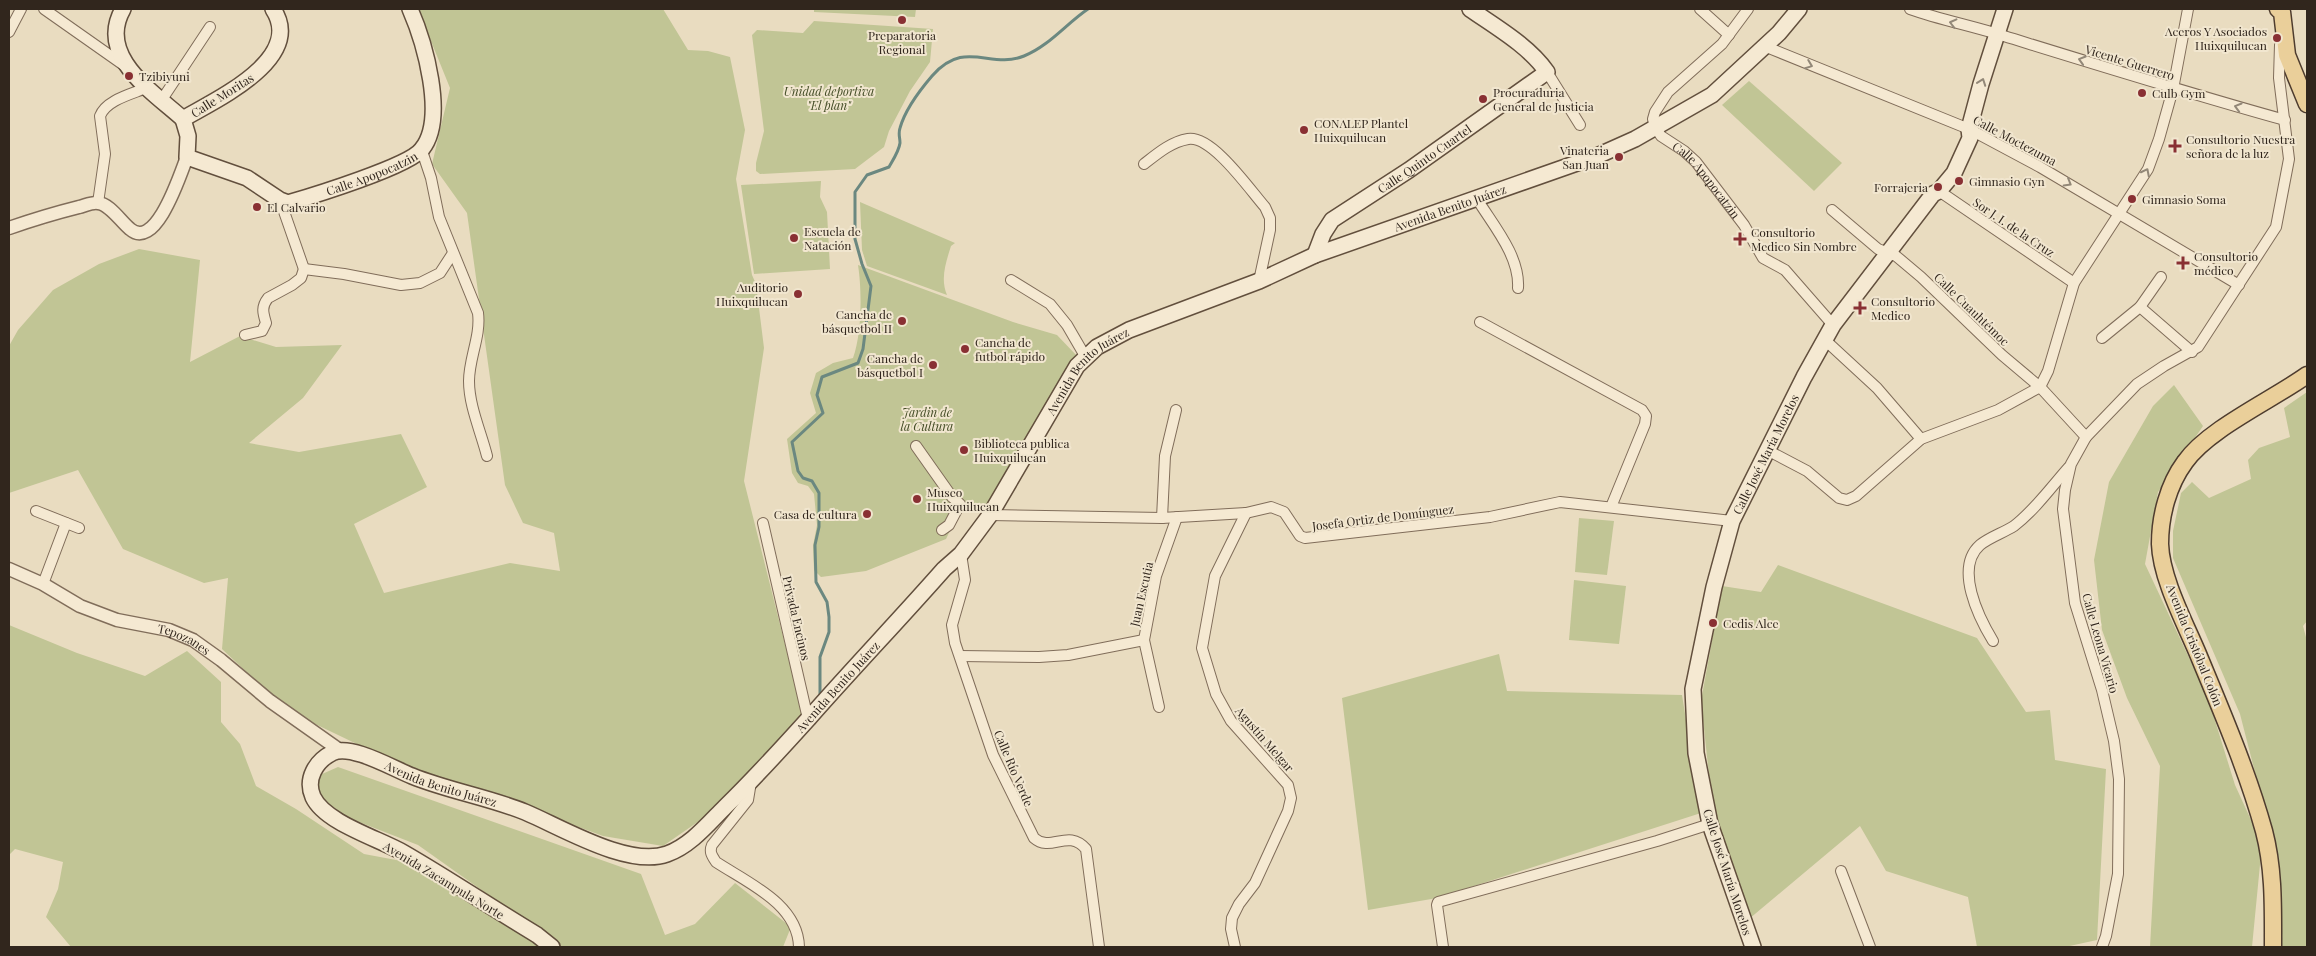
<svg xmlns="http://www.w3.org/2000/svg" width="2316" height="956" font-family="'Playfair Display',serif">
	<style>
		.green { fill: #c1c595 }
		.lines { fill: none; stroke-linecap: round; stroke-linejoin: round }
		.stream { stroke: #6b8880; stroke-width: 3 }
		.minor-casing { stroke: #806d5a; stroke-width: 12 }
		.tertiary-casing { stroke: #806d5a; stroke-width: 15 }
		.secondary-casing { stroke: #624f3d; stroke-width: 18 }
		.primary-casing { stroke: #4e3c2e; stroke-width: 19 }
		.minor { stroke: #f5e9d2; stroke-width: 10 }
		.tertiary { stroke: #f5e9d2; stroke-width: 12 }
		.secondary { stroke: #f5e9d2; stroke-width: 15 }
		.primary { stroke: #eacf9a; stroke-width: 16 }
		.oneway { stroke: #938878 }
		.poi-dot { fill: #893033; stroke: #f1e6cf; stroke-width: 2 }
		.labels { text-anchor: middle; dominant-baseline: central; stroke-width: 4; stroke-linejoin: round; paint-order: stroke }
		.poi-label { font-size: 12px; fill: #31261d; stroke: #f1e6cf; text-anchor: start }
		.street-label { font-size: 12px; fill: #31261d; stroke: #f1e6cf }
		.park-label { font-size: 12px; font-style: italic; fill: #434c25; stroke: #f1e6cf }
	</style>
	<rect width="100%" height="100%" fill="#e9dcc0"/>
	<g class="green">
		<polygon points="418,9 663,9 688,50 708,51 730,57 745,130 736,179 752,275 756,284 764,348 744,481 805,724 715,810 663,846 603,836 519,805 434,781 288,711 222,649 228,578 204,583 123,549 78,470 9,493 9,346 18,330 53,290 99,264 139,249 200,260 190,362 240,336 276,347 342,345 303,398 249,443 299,452 401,434 427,487 354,524 384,593 510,563 560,571 554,533 523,523 505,485 467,213 432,164 450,88"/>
		<polygon points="814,9 916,9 915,17 814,12"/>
		<polygon points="814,21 933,29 930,62 910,91 889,131 884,147 855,169 760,174 756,171 756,163 764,131 752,35 757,30 803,33"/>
		<polygon points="1749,81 1842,163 1814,191 1722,105"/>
		<polygon points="821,181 820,197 827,212 830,269 754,274 741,185"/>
		<path d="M860,202L955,243L951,246C946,262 940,279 947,295L867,266L862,250Z"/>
		<path d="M858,265L1013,322L1057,335L1077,356L1032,427L986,507L970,504L961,508L946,539L866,571L821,577L814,570L813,546L817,525L814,494L808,486L798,483L792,473L787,439L816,413L810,393L816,373L833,363L853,358C862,334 862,290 858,265Z"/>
		<polygon points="2174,385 2203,426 2158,492 2145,564 2208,698 2235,785 2262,844 2252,947 2150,947 2160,766 2127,698 2102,630 2094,560 2109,482 2153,406"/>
		<polygon points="2307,392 2307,621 2303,626 2307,641 2307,947 2279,947 2277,858 2240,714 2173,558 2173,531 2181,493 2192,482 2209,498 2251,479 2248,460 2259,448 2290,437 2284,408"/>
		<polygon points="1579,518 1614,521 1607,575 1575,572"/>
		<polygon points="1778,565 1977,638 2026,712 2050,710 2055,760 2106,769 2097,940 2065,947 1977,947 1968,897 1886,871 1860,826 1749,919 1714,821 1701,701 1722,586 1761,592"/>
		<polygon points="1574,580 1626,586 1619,644 1569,640"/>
		<polygon points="9,625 77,653 145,676 187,651 221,682 221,722 240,744 256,786 296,809 364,854 439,868 544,947 71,947 46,917 58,889 63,862 15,849 9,855"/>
		<polygon points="1499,654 1507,691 1682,695 1701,813 1437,898 1368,910 1342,698"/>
		<polygon points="338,767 641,874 665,935 695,924 735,883 791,927 783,947 562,947 418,845 341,815 304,782"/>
	</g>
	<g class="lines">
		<path class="stream" d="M820,697V657L829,632V617L827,602L816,582L815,545L819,527V493L812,481L803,478L798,471L792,442L823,413L817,395L822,377L858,363L863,349L871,286L862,264L855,239V192L867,175L889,167C893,160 899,151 900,143C900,137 898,134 900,128C905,110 920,90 932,76C965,38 990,70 1024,56C1049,46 1067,23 1088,9"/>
		<g class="minor-casing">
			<g id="minor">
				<polyline points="44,9 125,66"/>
				<polyline points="1700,9 1729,35"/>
				<path id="s1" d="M1748,9L1722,44L1668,92L1655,112L1653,119L1655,127L1661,136L1684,151L1696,162L1744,225L1763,258L1785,270L1833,325"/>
				<path d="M1910,9C1941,20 1973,26 2004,36C2098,65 2191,94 2285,120"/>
				<polyline points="9,32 21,9"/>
				<polyline points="1764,46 1969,129 2040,167 2239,285"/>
				<polyline points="1547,72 1580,125"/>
				<polyline points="161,101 210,27"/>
				<path d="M422,151L431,178L439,217L478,313C481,336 469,358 469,381C469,406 481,432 487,456"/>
				<path d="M1144,164C1158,153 1171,142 1188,139C1212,135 1250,190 1265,207L1270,218V230L1259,281"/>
				<polyline points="1939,191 2074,283"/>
				<path d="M1477,199C1493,225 1520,256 1518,288"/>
				<polyline points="280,200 304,269"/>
				<path d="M98,203L105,154L100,116C106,100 132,94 146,88"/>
				<polyline points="1832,210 1878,249 1896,256 1921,277 2002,355 2040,387 2086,437"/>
				<polyline points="304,269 344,274 401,285 420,283 440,273 453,253"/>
				<polyline points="1011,280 1050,304 1067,325 1085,356"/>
				<polyline points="2140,307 2192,352"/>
				<polyline points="1480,322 1642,410 1646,416 1645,424 1611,507"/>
				<path d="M245,335L262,331L266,323C263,313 261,307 268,298L292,285L301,278L304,269"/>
				<polyline points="2102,338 2140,307 2161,277"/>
				<polyline points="1825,340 1877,388 1921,439"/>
				<polyline points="916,446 952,497 960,504 949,525 942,530"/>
				<polyline points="1769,451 1807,471 1839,498 1847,500 1856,496 1921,439 1998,410 2040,387 2048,371 2074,283 2148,169 2159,139 2173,89 2188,9"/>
				<polyline points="36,511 79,528"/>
				<polyline points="990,515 1162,518 1246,513 1271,507 1284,512 1300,536 1305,538 1490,517 1560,502 1732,521"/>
				<polyline points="1162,518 1165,456 1176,410"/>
				<polyline points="763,523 808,719"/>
				<path d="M961,554L965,580L952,625L955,643L993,755L1034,838C1051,853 1068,828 1086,849L1099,947"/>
				<polyline points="43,584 66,523"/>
				<path d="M1993,641C1979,618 1954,568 1980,545C1990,537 2003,533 2014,526C2035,510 2052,486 2069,467"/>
				<polyline points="960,656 1039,657 1068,655 1144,640"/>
				<polyline points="1159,707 1144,640 1156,576 1177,517"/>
				<path d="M751,782L748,800L712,845C709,852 712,856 716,862C748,883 798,904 799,947"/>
				<polyline points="1841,871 1870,947"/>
				<polyline points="1235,947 1231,929 1232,918 1239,904 1255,883 1288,811 1291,798 1288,785 1231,721 1216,694 1202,648 1215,576 1246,513"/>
				<polyline points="1443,947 1437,905 1438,902 1657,841 1710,824"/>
				<polyline points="2102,947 2106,936 2118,874 2119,779 2114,741 2102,690 2075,603 2063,509 2065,490 2071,464 2086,437 2137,384 2164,366 2198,347 2276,227 2289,159 2279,78 2280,45"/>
			</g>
		</g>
		<g class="tertiary-casing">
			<g id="tertiary">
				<path d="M9,228C32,220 55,213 79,207C84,206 92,202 98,203C110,204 121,222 130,229C156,252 181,172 187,157"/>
				<path id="s2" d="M9,569L43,584L80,606L117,620L169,630L193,640L221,660L270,701L338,749"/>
			</g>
		</g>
		<g class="secondary-casing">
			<g id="secondary">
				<path d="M123,9C96,56 153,92 183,119"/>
				<path id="s3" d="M273,9C306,59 215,100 183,119L188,136L187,157L247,178L280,200L288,203C312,196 410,166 422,149C447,118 424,41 410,9"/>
				<path id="s4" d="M1315,255L1323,234L1332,220L1409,170L1547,72C1529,46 1496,27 1470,9"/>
				<path id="s5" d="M552,947L537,935C492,908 449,879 404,853C380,839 325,823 313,797C305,779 316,761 332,753C350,743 394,769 412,776C449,791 488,797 525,812C561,827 628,868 667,854C690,846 708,824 725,807C755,778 782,748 810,717C854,667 900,619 944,569L961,554L990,515L1077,366L1097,347L1129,330L1259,281L1315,255L1597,156L1635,139L1712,95L1779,33L1799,9"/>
				<path id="s6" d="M1753,947L1710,824L1696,753L1693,689L1714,587L1732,521L1804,377L1833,325L1933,194L1939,191L1954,173L1970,138L1969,129L1981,84L2005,9"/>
			</g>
		</g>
		<g class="primary-casing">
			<g id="primary">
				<polyline points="2278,9 2282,12 2287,55 2307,104"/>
				<path d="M2273,947C2273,908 2274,869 2264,831C2247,770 2222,712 2198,654C2185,623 2161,578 2160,544C2160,516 2168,485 2185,462C2208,429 2272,400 2307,375"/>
			</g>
		</g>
		<use href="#minor" class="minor"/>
		<use href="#tertiary" class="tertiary"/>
		<use href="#secondary" class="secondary"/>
		<use href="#primary" class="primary"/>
	</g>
	<defs><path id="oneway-chevron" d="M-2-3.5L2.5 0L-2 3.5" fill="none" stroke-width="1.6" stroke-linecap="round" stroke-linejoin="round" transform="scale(1.25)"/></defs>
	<g class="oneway">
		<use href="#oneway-chevron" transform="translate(1953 23) rotate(-166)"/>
		<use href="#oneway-chevron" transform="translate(2082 60) rotate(-163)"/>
		<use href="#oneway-chevron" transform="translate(1809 65) rotate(21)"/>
		<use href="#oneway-chevron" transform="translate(1982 82) rotate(-70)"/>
		<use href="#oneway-chevron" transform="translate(2238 107) rotate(-164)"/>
		<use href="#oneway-chevron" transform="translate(2146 172) rotate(-63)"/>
		<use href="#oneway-chevron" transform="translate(2068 183) rotate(30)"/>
	</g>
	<g class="poi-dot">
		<circle cx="902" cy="20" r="5"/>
		<circle cx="2277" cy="38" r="5"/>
		<circle cx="129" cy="76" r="5"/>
		<circle cx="2142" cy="93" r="5"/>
		<circle cx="1483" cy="99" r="5"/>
		<circle cx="1304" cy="130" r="5"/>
		<path d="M2172.5 138.5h5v5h5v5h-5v5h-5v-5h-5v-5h5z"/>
		<circle cx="1619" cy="157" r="5"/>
		<circle cx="1959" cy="181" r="5"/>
		<circle cx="1938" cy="187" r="5"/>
		<circle cx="2132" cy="199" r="5"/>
		<circle cx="257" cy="207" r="5"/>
		<circle cx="794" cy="238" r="5"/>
		<path d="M1737.5 231.5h5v5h5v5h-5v5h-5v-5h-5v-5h5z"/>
		<path d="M2180.5 255.5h5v5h5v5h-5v5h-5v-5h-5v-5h5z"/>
		<circle cx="798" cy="294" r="5"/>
		<path d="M1857.5 300.5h5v5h5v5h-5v5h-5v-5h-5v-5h5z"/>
		<circle cx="902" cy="321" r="5"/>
		<circle cx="965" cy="349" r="5"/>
		<circle cx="933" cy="365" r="5"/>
		<circle cx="964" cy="450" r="5"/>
		<circle cx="917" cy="499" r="5"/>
		<circle cx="867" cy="514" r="5"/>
		<circle cx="1713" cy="623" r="5"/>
	</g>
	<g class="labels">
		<g class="poi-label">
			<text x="2267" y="31" text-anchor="end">Aceros Y Asociados<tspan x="2267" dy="14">Huixquilucan</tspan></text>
			<text x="902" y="35" text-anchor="middle">Preparatoria<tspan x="902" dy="14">Regional</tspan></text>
			<text x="139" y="76">Tzibiyuni</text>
			<text x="1493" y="92">Procuraduria<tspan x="1493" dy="14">General de Justicia</tspan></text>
			<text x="2152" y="93">Culb Gym</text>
			<text x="1314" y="123">CONALEP Plantel<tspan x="1314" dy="14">Huixquilucan</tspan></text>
			<text x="2186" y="139">Consultorio Nuestra<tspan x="2186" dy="14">señora de la luz</tspan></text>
			<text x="1609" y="150" text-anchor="end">Vinateria<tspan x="1609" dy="14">San Juan</tspan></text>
			<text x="1969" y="181">Gimnasio Gyn</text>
			<text x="1928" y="187" text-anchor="end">Forrajeria</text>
			<text x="2142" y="199">Gimnasio Soma</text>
			<text x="267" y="207">El Calvario</text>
			<text x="804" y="231">Escuela de<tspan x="804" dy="14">Natación</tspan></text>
			<text x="1751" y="232">Consultorio<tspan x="1751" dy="14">Medico Sin Nombre</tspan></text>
			<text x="2194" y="256">Consultorio<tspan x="2194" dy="14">médico</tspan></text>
			<text x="788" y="287" text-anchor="end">Auditorio<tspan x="788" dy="14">Huixquilucan</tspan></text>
			<text x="1871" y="301">Consultorio<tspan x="1871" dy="14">Medico</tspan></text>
			<text x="892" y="314" text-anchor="end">Cancha de<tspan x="892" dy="14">básquetbol II</tspan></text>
			<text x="975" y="342">Cancha de<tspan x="975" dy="14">futbol rápido</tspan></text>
			<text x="923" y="358" text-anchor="end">Cancha de<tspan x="923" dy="14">básquetbol I</tspan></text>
			<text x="974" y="443">Biblioteca publica<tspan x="974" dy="14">Huixquilucan</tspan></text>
			<text x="927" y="492">Museo<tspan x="927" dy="14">Huixquilucan</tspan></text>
			<text x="857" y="514" text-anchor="end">Casa de cultura</text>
			<text x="1723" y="623">Cedis Alce</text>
		</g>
		<g class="street-label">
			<text transform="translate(2130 62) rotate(17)">Vicente Guerrero</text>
			<text transform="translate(222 95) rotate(-32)">Calle Moritas</text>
			<text transform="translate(2015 140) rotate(28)">Calle Moctezuma</text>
			<text stroke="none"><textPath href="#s4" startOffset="150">Calle Quinto Cuartel</textPath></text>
			<text stroke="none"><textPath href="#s3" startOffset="399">Calle Apopocatzin</textPath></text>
			<text stroke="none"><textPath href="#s1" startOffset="230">Calle Apopocatzin</textPath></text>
			<text stroke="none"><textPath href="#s5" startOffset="1742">Avenida Benito Juárez</textPath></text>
			<text transform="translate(2014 227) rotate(34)">Sor J. I. de la Cruz</text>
			<text transform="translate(1972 309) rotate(44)">Calle Cuauhtémoc</text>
			<text stroke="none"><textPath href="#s5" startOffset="1338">Avenida Benito Juárez</textPath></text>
			<text stroke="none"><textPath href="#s6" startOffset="514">Calle José María Morelos</textPath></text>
			<text transform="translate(1383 517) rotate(-7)">Josefa Ortiz de Domínguez</text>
			<text transform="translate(1141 594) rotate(-77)">Juan Escutia</text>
			<text transform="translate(797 618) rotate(77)">Privada Encinos</text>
			<text stroke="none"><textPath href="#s2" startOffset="190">Tepozanes</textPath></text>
			<text transform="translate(2101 643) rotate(74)">Calle Leona Vicario</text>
			<text transform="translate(2195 645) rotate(68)">Avenida Cristóbal Colón</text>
			<text stroke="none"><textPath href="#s5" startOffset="932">Avenida Benito Juárez</textPath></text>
			<text transform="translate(1265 739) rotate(49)">Agustín Melgar</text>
			<text transform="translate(1014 768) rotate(67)">Calle Río Verde</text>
			<text stroke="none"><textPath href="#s5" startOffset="452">Avenida Benito Juárez</textPath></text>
			<text transform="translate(1728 872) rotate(72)">Calle José María Morelos</text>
			<text transform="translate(444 880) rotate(31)">Avenida Zacampula Norte</text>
		</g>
		<g class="park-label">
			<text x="829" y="91">Unidad deportiva<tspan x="829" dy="14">"El plan"</tspan></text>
			<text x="927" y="412">Jardin de<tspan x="927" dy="14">la Cultura</tspan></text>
		</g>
	</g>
	<rect width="2316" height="956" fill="none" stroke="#31261d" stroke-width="20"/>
</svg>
